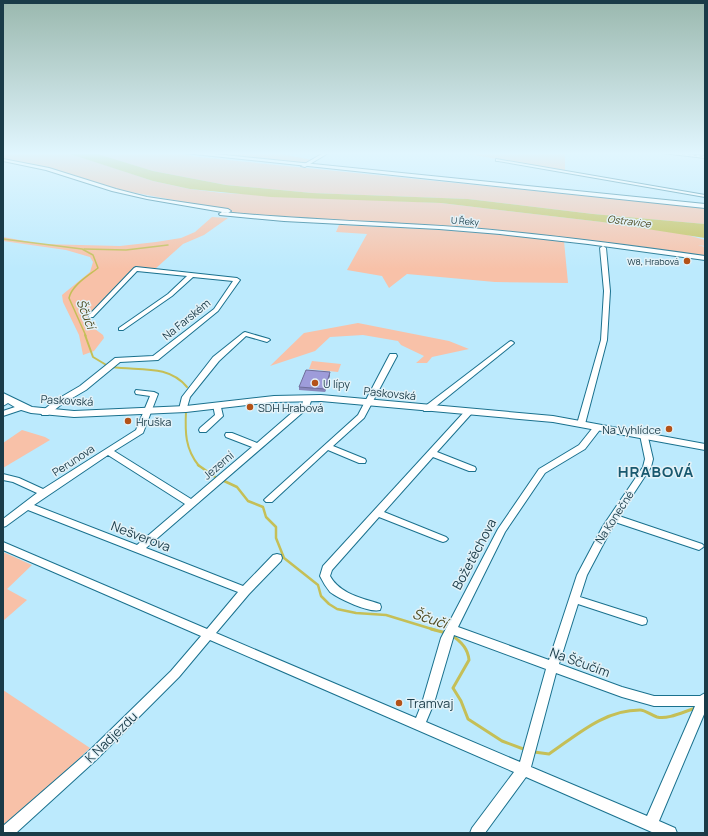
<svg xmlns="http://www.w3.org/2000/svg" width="708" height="836" font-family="Manrope,sans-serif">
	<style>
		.green { fill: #f8c1a8 }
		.water { fill: #c5bf57 }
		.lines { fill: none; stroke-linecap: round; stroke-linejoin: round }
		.stream-far3 { stroke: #c5bf57; stroke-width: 1.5 }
		.stream-far2 { stroke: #c5bf57; stroke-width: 2 }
		.stream-far1 { stroke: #c5bf57; stroke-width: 2.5 }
		.stream { stroke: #c5bf57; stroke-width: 3 }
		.minor-casing { stroke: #1a718e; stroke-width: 2 }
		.major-casing { stroke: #1a718e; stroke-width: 2 }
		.minor { fill: #fff; fill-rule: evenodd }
		.major { fill: #fff; fill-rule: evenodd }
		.rail { stroke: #5e8494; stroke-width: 1; stroke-dasharray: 3 3; stroke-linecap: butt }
		.wall { fill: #8886bb }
		.shaded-wall { fill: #6f6d99 }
		.building { fill: #9e9cda; stroke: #6f6d99 }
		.poi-dot { fill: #b45218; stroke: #e3f2f8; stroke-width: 1.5 }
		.labels { text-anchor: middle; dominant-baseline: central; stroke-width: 3; stroke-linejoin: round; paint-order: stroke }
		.far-street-label { font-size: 9px; fill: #1a3b48; stroke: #e3f2f8 }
		.far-poi-label { font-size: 9px; fill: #1a3b48; stroke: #e3f2f8; text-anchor: end }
		.far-water-label { font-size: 10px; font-style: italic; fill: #4e4c21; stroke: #e3f2f8 }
		.street-label { font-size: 11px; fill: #1a3b48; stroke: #e3f2f8 }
		.poi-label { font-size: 11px; fill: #1a3b48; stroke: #e3f2f8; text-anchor: start }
		.water-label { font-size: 12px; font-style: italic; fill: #4e4c21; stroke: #e3f2f8 }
		.near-street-label { font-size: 13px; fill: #1a3b48; stroke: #e3f2f8 }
		.near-poi-label { font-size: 13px; fill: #1a3b48; stroke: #e3f2f8; text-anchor: start }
		.near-water-label { font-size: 14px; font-style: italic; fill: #4e4c21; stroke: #e3f2f8 }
		.district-label { font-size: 15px; font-weight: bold; letter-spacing: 1px; fill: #18586e; stroke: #e3f2f8 }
	</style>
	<rect width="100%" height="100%" fill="#bceafd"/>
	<g class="green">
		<polygon points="3,152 66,152 153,181 190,189 222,193 441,203 602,222 684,234 705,240 705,246 698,245 705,247 705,258 470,230 239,216 237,214 222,211 221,209 115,189 53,170 3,159"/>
		<polygon points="89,152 171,152 198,157 705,208 705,224 593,214 468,199 312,193 226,185 153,171"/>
		<polygon points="200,152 271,152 312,160 304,164"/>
		<polygon points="457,152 565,152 565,171"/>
		<polygon points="212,217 228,218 204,235 183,244 155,269 136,267 89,317 91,326 103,335 104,338 94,351 83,355 79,335 63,302 62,295 90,272 93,262 90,257 66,250 3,241 3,237 41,244 120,246 156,242 181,238 195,232"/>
		<polygon points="339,225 469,231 564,241 568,283 495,282 407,274 389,288 382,276 347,270 367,234 336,232"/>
		<polygon points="358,323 449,341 469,349 432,357 427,363 416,363 424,356 401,345 398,341 363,335 330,337 315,351 270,366 304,333"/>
		<polygon points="312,361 341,364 338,372 309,369"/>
		<polygon points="22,430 45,437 50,440 3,468 3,443"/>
		<polygon points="3,552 32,565 7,589 27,600 3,621"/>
		<polygon points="3,690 90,748 3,830"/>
	</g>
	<polygon class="water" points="64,152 91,152 153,171 226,185 312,193 468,199 593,214 705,224 705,238 602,222 441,203 271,197 190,189 153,181"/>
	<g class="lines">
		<g class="stream-far3">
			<path d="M3,239L82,249L93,255L98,268C88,276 72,285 69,298L86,336"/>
			<polyline points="84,249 126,250 168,245"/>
		</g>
		<g class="stream-far2">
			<polyline points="85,335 93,357 108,366"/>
			<path d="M112,367C139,371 168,364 187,387"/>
			<path d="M186,411C185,432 185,449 199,466"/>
		</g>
		<g class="stream-far1">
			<polyline points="198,465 218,479"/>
			<polyline points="222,480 237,487 248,501 263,507 266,517 276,527 276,538 284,558 318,585 321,596 329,604 337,609 356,613 386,615 435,630"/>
		</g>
		<g class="stream">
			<polyline points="431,629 446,633"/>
			<path d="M451,635C461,641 468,648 469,660L453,688L461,701L468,719L502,741L526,750"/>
			<path d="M534,752L549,754C577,735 604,710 640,710C645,710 651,715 657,717C668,720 685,711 696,708"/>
		</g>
		<g class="minor-casing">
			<g id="minor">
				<polygon points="325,152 330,152 305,167 301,166"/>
				<polygon points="654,152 670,152 705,156 705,158"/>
				<polygon points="3,159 49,168 116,189 147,197 228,209 231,211 228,213 147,199 112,191 46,170 3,161"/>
				<polygon points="496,159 705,195 705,197 498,161 496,161"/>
				<path d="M222,212C305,220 387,222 470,228C549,235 627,245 705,256V260L588,244L500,234L439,229L284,221L220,215L219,214Z"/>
				<polygon points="603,246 606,248 610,291 607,340 585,424 581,426 577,424 601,340 604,291 600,248"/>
				<polygon points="136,267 237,278 240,280 218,311 158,360 120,362 86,390 62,404 48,415 42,415 41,413 42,411 56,400 80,386 115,358 153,356 214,309 233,281 193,277 172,296 123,330 119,330 119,328 168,294 187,276 137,271 93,317 89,317 89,315 134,268"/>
				<polygon points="245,332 269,339 270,340 267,342 246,336 219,361 190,397 186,411 180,411 179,409 182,397 213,357 243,333"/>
				<polygon points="511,341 513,342 514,343 513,344 430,411 424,411 423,409 424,407 509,342"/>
				<polygon points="390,354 396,354 397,356 364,418 333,446 365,459 366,461 365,463 359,463 328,450 272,502 266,502 264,500 266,498 358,415"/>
				<path d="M136,390L154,392L158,394L143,433L114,451L191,499L252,447L226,437L225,435L226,433H232L257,443L302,404L305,396H311L312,398L309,407L146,548L243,586L273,555L277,554L281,555L282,558L281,561L249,594L216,633L416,718L422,703L441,638L498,529L539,469L579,445L595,425H598L602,427L585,449L545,473L505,532L458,627L549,660L577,575L603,526L643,467L645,459L640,435L641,433H647L653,459L651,467L619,516L702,544L704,546L702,548L699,550L615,522L587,575L580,597L646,618L647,621L646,624L642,625L578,604L559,664L622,687L654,696H700L705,693V712L659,821L675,828L677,833H654L526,777L485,833H470L472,828L514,772L210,640L179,677L96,760L16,833H3V826L88,752L171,671L201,636L3,550V542L207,629L238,592L28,510L6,526L3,527V519L37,493L13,482L3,480V474L19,478L43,489L136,430L150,396L136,394L135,392ZM108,455L185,504L137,545L34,505ZM454,635L546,669L520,762L426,722L434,703ZM556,673L622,697L654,706H695L647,816L531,767Z"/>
				<polygon points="6,398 12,398 13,400 3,406 3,401"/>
				<polygon points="214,403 220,403 223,416 206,432 200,432 199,430 200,428 215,415 213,405"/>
				<polygon points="21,405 25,407 24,409 3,416 3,411"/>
				<path d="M466,410H472L473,412L437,452L475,467L476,469L475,471H469L433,457L384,512L446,537L448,539L446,541L443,542L440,541L379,517L332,570L330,576C340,594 362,598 380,604L381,607L380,610C369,613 339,599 330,592C326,587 323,582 320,576L323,566Z"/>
			</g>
		</g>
		<g class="major-casing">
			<g id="major">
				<polygon points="175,152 195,152 705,204 705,208"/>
				<polygon points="3,393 32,407 74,411 186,406 274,396 321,395 553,416 705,444 705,450 553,422 321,401 274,402 186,412 74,417 31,413 18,409 3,400"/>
			</g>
		</g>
		<use href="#minor" class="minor"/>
		<use href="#major" class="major"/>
		<polyline class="rail" points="670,152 705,157"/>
	</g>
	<polygon class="wall" points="330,375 325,392 299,390 299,387"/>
	<polygon class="shaded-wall" points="330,372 330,375 325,392 325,389"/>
	<polygon class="building" points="306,370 330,372 325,389 299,387"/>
	<linearGradient id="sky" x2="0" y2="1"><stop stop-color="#9ab8ae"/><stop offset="0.57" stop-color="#e1f6fe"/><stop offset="1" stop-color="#e1f6fe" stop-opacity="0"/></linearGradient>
	<rect width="708" height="269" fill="url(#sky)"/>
	<g class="poi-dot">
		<circle cx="687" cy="261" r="4"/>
		<circle cx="315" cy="383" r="4"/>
		<circle cx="250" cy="407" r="4"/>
		<circle cx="128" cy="421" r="4"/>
		<circle cx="669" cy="429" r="4"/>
		<circle cx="399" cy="703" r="4"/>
	</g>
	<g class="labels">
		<g class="far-street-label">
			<text transform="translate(465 221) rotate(4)">U Řeky</text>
		</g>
		<g class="far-poi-label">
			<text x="679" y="261">W8, Hrabová</text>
		</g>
		<g class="far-water-label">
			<text transform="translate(629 221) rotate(7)">Ostravice</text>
		</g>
		<g class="street-label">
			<text transform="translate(186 319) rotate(-39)">Na Farském</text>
			<text transform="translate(390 393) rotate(6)">Paskovská</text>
			<text transform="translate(67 400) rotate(3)">Paskovská</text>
			<text transform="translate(73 460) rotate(-33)">Perunova</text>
			<text transform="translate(218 465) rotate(-41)">Jezerní</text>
			<text transform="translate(614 517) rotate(-57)">Na Konečné</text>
		</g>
		<g class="poi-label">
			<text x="323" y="383">U lípy</text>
			<text x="258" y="407">SDH Hrabová</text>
			<text x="136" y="421">Hruška</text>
			<text x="661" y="429" text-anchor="end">Na Vyhlídce</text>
		</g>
		<g class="water-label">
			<text transform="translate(86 314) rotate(68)">Ščučí</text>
		</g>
		<g class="near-street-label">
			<text transform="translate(141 536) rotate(21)">Nešverova</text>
			<text transform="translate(474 554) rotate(-62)">Božetěchova</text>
			<text transform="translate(580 662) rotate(20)">Na Ščučím</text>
			<text transform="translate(111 737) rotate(-44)">K Nadjezdu</text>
		</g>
		<g class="near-poi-label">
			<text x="407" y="703">Tramvaj</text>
		</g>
		<g class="near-water-label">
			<text transform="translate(430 618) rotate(18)">Ščučí</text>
		</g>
		<g class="district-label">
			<text x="656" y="471">HRABOVÁ</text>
		</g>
	</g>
	<rect width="708" height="836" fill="none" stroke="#1a3b48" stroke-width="8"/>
</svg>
